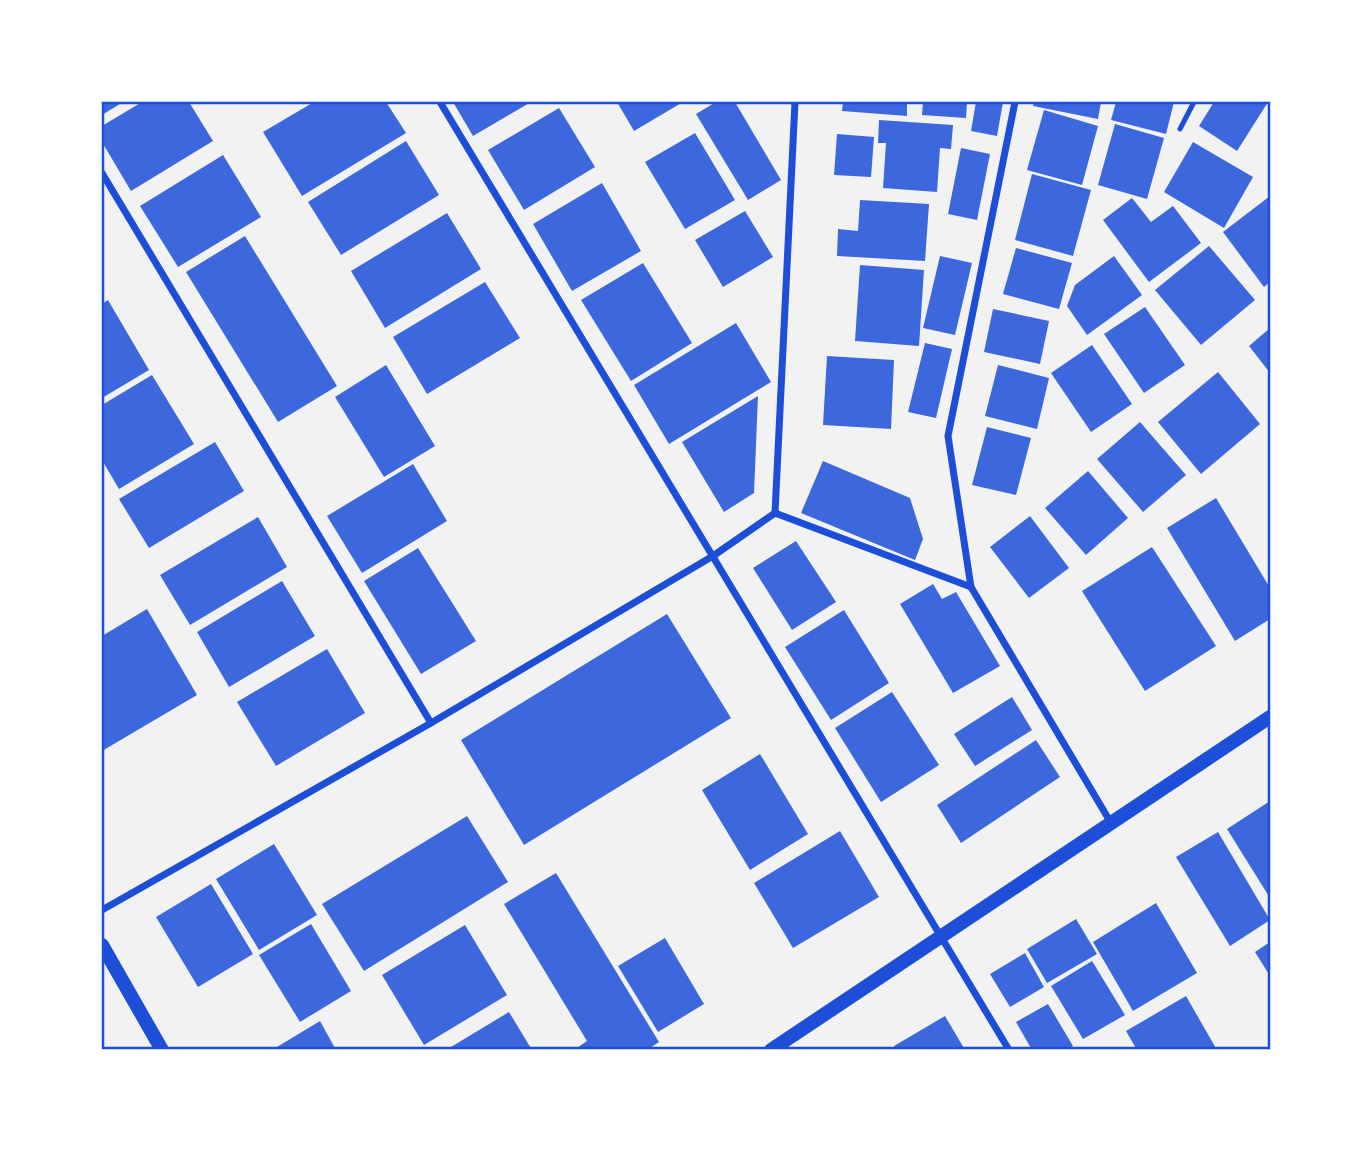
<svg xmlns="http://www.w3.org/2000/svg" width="1372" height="1151" font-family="'DM Sans',sans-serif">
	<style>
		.building { fill: #3d67dc }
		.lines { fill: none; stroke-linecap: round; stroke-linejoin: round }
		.service { stroke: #1d4ed8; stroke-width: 5 }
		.minor { stroke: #1d4ed8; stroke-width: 7 }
		.secondary { stroke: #1d4ed8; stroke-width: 14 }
		.neatline { fill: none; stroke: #1d4ed8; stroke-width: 2.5 }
	</style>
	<rect width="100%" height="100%" fill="#f2f2f2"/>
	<g class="building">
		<polygon points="102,102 123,102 102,115"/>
		<polygon points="142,102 189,102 213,141 131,191 102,142 102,126"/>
		<polygon points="314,102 386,102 406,133 302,196 263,132"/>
		<polygon points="453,102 531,102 473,136"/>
		<polygon points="617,102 683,102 634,131"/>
		<polygon points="716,102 735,102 781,180 748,200 696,114"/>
		<polygon points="843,102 907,102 907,116 842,111"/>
		<polygon points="923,102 967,102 966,118 922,115"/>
		<polygon points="976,102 1003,102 997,136 971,131"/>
		<polygon points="1034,102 1101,102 1098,119 1033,106"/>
		<polygon points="1116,102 1174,102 1166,134 1111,120"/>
		<polygon points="1214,102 1268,102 1237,151 1199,126"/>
		<polygon points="559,108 595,167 524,210 488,150"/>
		<polygon points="1044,110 1098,126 1082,185 1027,170"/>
		<polygon points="879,120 953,125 951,149 940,148 937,192 883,188 886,143 878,143"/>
		<polygon points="1115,124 1164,138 1147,199 1098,185"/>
		<polygon points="695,133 735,200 685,229 645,162"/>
		<polygon points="837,134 874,137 871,177 834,175"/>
		<polygon points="406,141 439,195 341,255 308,202"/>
		<polygon points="1193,142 1253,177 1224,228 1164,192"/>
		<polygon points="961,148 990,154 977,220 948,214"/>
		<polygon points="223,155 261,217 178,267 140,206"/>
		<polygon points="1032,174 1091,190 1073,256 1015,240"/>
		<polygon points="602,183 641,251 572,291 533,224"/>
		<polygon points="1270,196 1270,282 1264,287 1223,232"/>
		<polygon points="1132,198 1151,222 1173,206 1201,243 1149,282 1103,220"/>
		<polygon points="860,200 929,204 925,261 837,256 838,229 858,231"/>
		<polygon points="745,211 773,257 723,287 695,240"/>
		<polygon points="447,213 481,269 385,328 351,271"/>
		<polygon points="245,236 337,386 278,422 186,272"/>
		<polygon points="1209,246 1255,300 1201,345 1155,290"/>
		<polygon points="1016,248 1072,263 1059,309 1003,294"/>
		<polygon points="940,256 972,263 955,335 923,328"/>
		<polygon points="1114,256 1142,295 1087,335 1067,306 1075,285"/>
		<polygon points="643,263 692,343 631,381 581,300"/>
		<polygon points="860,265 924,270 919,346 855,341"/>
		<polygon points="485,282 520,338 427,394 393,337"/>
		<polygon points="108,300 149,370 102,398 102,304"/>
		<polygon points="1145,307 1185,365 1144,393 1104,334"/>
		<polygon points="993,309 1049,321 1040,364 984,352"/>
		<polygon points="736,323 771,382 669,444 634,385"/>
		<polygon points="1270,328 1270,373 1249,346"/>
		<polygon points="925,343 952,349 936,418 908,412"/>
		<polygon points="1092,345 1132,404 1091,432 1051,373"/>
		<polygon points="827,356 894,360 891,429 823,425"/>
		<polygon points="386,365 435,446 384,477 335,397"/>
		<polygon points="998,365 1049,378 1037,429 985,416"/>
		<polygon points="1218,372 1260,424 1201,474 1158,422"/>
		<polygon points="152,375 194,444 119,489 102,460 102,405"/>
		<polygon points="758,396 754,493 724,512 682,442"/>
		<polygon points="1140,422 1186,475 1143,512 1097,459"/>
		<polygon points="987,427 1031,438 1016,495 972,485"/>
		<polygon points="215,442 244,491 149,548 119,499"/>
		<polygon points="823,461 910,498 923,539 915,560 801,513"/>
		<polygon points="413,464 447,521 362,573 327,516"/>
		<polygon points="1088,471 1128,518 1086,555 1045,508"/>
		<polygon points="1216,498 1270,588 1270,619 1235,641 1167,528"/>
		<polygon points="1030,516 1069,568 1029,598 990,547"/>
		<polygon points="258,517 287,567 190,625 160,575"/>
		<polygon points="796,541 836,602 792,630 753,568"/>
		<polygon points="1152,547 1216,646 1145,691 1082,591"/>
		<polygon points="418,548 476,641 421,674 364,581"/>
		<polygon points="282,581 315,636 229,687 197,632"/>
		<polygon points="933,584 942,599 956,592 1000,666 953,693 900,604"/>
		<polygon points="147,609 197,695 102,751 102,636"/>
		<polygon points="844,610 889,683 831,720 785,647"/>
		<polygon points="667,614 731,718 524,845 461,740"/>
		<polygon points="327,649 365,713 276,766 237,702"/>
		<polygon points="892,692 939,765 881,802 835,728"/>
		<polygon points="1012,697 1032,730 975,766 954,734"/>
		<polygon points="1036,740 1060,777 961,843 937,805"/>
		<polygon points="760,754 808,834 750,870 702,790"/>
		<polygon points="1270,801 1270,898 1227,829"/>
		<polygon points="467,816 508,882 364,971 322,904"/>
		<polygon points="840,831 879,897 793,948 754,883"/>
		<polygon points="1218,832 1270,920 1230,946 1176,857"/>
		<polygon points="274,844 317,915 259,950 216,879"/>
		<polygon points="556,873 659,1042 647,1050 574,1050 587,1041 504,904"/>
		<polygon points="211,884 253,954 198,987 156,917"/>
		<polygon points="1156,903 1197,973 1133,1011 1093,942"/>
		<polygon points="1076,919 1097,954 1047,983 1027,949"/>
		<polygon points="311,924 351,991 300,1022 259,955"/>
		<polygon points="465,925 507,995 424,1045 382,975"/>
		<polygon points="665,938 704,1004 658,1032 618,966"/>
		<polygon points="1270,942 1270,976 1255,952"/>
		<polygon points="1025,953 1044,987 1010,1007 990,974"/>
		<polygon points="1092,961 1125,1015 1083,1039 1051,986"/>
		<polygon points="1186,996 1217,1050 1137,1050 1126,1031"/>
		<polygon points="1048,1004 1073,1046 1067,1050 1032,1050 1016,1022"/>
		<polygon points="509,1012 532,1050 446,1050"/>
		<polygon points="945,1016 965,1050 896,1050 894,1046"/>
		<polygon points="320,1021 336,1050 272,1050"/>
	</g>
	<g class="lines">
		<polyline class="service" points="1180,129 1194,102"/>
		<g class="minor">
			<polyline points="440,102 1009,1050"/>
			<polyline points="1015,102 948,436 971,587 1111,823"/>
			<polyline points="102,173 431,723"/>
			<polyline points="775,513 971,587"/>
			<polyline points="102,910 431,723 713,556 775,513 795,102"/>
		</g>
		<g class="secondary">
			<polyline points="102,945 162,1050"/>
			<polyline points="771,1050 1270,717"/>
		</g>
	</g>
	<rect width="1372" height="1151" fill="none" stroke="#ffffff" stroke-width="206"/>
	<rect x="103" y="103" width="1166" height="945" class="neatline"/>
</svg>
